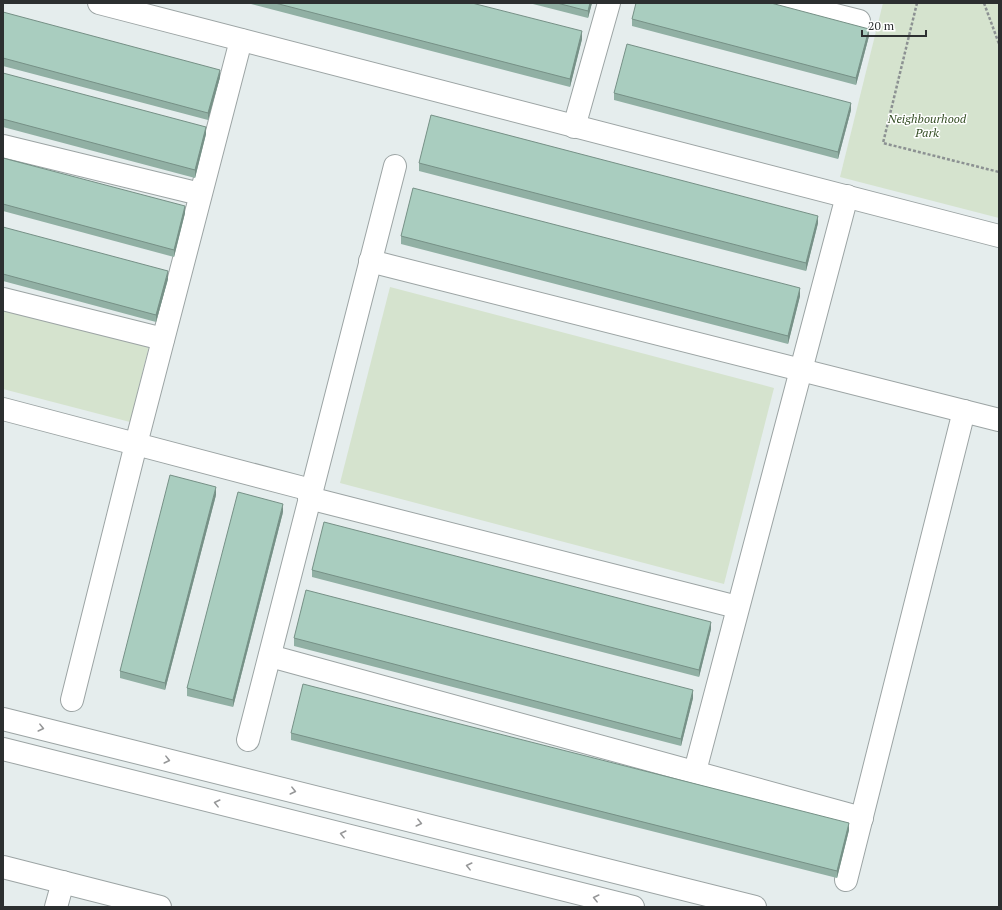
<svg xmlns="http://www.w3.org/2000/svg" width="1002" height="910" font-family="'PT Serif',serif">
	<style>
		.green { fill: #d5e3ce }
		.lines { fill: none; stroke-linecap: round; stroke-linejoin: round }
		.minor-casing { stroke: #9ca4a4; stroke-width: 24 }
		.secondary-casing { stroke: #9ca4a4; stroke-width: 24 }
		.path { stroke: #8c9192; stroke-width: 2.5; stroke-dasharray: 3 2; stroke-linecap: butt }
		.minor { stroke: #fff; stroke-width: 22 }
		.secondary { stroke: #fff; stroke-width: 22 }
		.wall { fill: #91b0a4 }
		.shaded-wall { fill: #769086 }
		.building { fill: #a9cdbf; stroke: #769086 }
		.oneway { stroke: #969798 }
		.labels { text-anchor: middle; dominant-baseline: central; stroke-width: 3; stroke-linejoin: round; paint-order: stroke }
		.park-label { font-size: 12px; font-style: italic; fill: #344e24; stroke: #fff }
	</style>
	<rect width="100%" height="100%" fill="#e5eded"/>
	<g class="green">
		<polygon points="883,3 999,3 999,218 840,177"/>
		<polygon points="390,287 774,388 724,584 340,483"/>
		<polygon points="3,308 149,346 130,422 3,389"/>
	</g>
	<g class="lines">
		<g class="minor-casing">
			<g id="minor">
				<polyline points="99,3 999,236"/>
				<polyline points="788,3 859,21"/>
				<polyline points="574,127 609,3"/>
				<polyline points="3,146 200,194"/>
				<polyline points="370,261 999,420"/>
				<polyline points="3,299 163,339"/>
				<polyline points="3,409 311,490"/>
				<polyline points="309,498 737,607"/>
				<polyline points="270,656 862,818"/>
				<polyline points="72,700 136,444 241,40"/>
				<polyline points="248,740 395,166"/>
				<polyline points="695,771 847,196"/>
				<polyline points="3,867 160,907"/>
				<polyline points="846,880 964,411"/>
				<polyline points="56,907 63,882"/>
			</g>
		</g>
		<g class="secondary-casing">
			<g id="secondary">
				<polyline points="3,719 755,907"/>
				<polyline points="3,749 633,907"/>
			</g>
		</g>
		<g class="path">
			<polyline points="917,3 883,143 999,172"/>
			<polyline points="984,3 999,44"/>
		</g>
		<use href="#minor" class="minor"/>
		<use href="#secondary" class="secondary"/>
	</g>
	<g class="wall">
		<polygon points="247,3 472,3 582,39 570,87"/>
		<polygon points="529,3 592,3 588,18"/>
		<polygon points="3,12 220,77 208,120 3,66"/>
		<polygon points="632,19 869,36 856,85 632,26"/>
		<polygon points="3,73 206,134 195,178 3,127"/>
		<polygon points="614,93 851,110 838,159 614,100"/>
		<polygon points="3,158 185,213 174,257 3,211"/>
		<polygon points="419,163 818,223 806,271 419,171"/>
		<polygon points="3,227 168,279 156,322 3,281"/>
		<polygon points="401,236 800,296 788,344 401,244"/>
		<polygon points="216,495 165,690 120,678 120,671"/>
		<polygon points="283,512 233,707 187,696 187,688"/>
		<polygon points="312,570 711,629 699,677 312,577"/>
		<polygon points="294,638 693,698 681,746 294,646"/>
		<polygon points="291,733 849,830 837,878 291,740"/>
	</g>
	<g class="shaded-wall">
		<polygon points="590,3 592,3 588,18 588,11"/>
		<polygon points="869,29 869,36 856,85 856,78"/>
		<polygon points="582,31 582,39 570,87 570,79"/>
		<polygon points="220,70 220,77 208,120 208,113"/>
		<polygon points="851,103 851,110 838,159 838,152"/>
		<polygon points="206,127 206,134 195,178 195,170"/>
		<polygon points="185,206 185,213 174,257 174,250"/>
		<polygon points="818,216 818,223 806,271 806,263"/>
		<polygon points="168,271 168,279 156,322 156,315"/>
		<polygon points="800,288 800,296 788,344 788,336"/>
		<polygon points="216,487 216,495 165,690 165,683"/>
		<polygon points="283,504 283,512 233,707 233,700"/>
		<polygon points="711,622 711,629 699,677 699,670"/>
		<polygon points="693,690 693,698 681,746 681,739"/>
		<polygon points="849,823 849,830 837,878 837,871"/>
	</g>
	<g class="building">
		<polygon points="275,3 472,3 582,31 570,79"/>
		<polygon points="557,3 590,3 588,11"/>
		<polygon points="636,3 771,3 869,29 856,78 632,19"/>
		<polygon points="3,12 220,70 208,113 3,58"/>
		<polygon points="627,44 851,103 838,152 614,93"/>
		<polygon points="3,73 206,127 195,170 3,119"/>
		<polygon points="431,115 818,216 806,263 419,163"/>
		<polygon points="3,158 185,206 174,250 3,204"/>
		<polygon points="413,188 800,288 788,336 401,236"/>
		<polygon points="3,227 168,271 156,315 3,274"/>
		<polygon points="170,475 216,487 165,683 120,671"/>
		<polygon points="238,492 283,504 233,700 187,688"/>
		<polygon points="324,522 711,622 699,670 312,570"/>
		<polygon points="306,590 693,690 681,739 294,638"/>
		<polygon points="303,684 849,823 837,871 291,733"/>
	</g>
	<defs><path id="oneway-chevron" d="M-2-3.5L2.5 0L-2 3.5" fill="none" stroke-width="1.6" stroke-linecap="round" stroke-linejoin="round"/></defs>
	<g class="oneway">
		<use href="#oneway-chevron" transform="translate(41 728) rotate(14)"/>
		<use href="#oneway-chevron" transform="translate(167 760) rotate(14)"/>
		<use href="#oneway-chevron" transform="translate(293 791) rotate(14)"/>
		<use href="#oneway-chevron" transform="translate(217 803) rotate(-166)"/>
		<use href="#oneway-chevron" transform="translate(419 823) rotate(14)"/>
		<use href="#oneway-chevron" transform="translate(343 834) rotate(-166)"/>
		<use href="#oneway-chevron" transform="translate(469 866) rotate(-166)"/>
		<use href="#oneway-chevron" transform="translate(596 898) rotate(-166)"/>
	</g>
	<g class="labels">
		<g class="park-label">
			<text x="927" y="118">Neighbourhood<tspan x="927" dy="14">Park</tspan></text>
		</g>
	</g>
	<rect width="1002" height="910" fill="none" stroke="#2c2f30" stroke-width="8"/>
	<path d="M862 30v6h64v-6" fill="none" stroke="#2c2f30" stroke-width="2"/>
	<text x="868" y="30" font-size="12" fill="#2c2f30" stroke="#ffffff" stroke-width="3" paint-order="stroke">20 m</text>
</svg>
